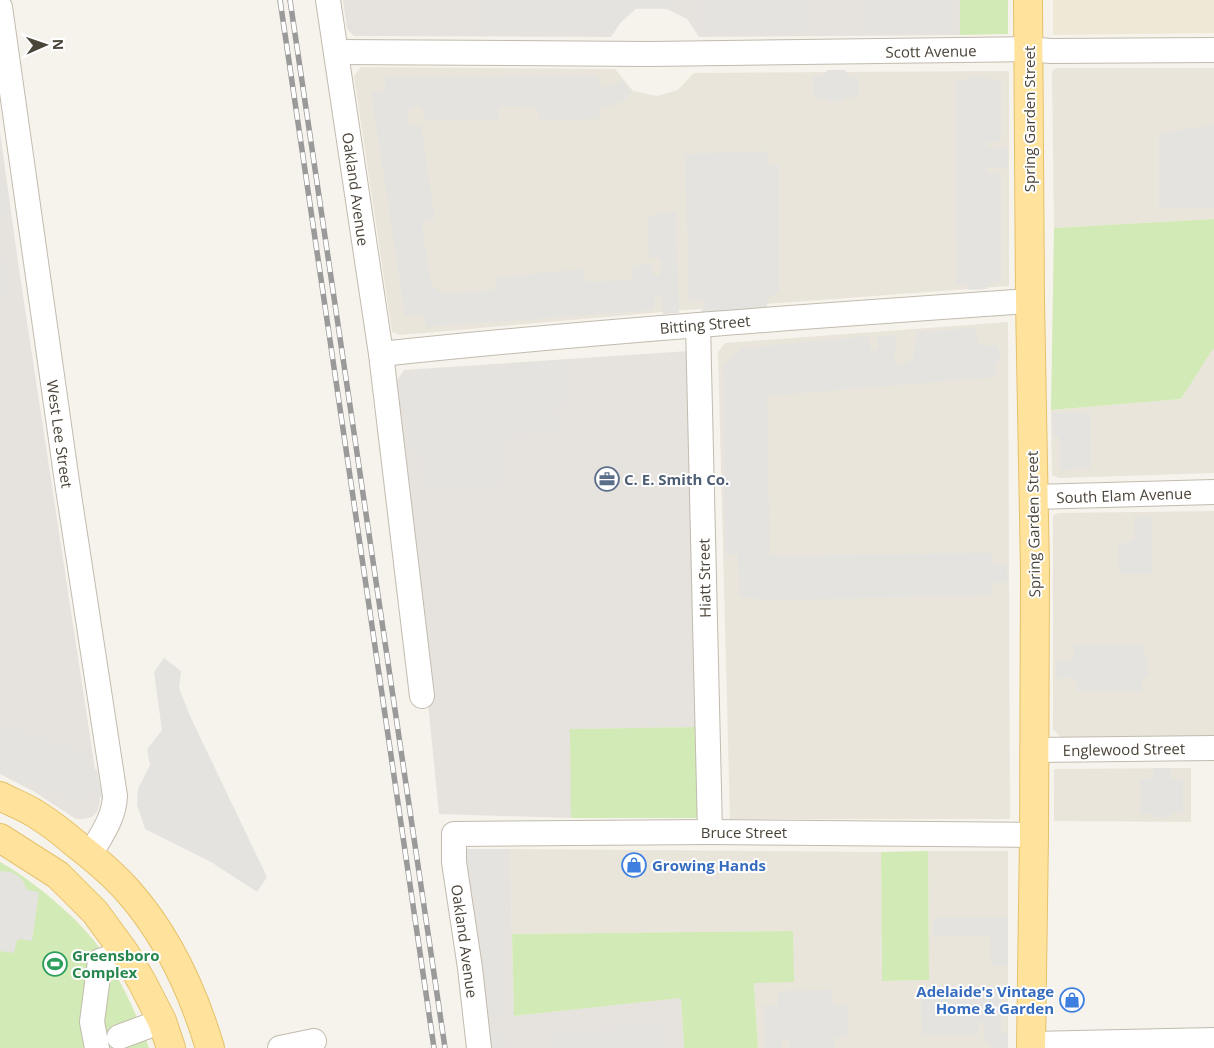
<svg xmlns="http://www.w3.org/2000/svg" width="1214" height="1048" font-family="'Open Sans',sans-serif">
	<style>
		.residential { fill: #eae5da }
		.industrial { fill: #e6e2dd }
		.education { fill: #efe8d6 }
		.green { fill: #d2eab5 }
		.parking { fill: #e5e3e0 }
		.lines { fill: none; stroke-linecap: round; stroke-linejoin: round }
		.minor-casing { stroke: #c2bbae; stroke-width: 26 }
		.major-casing { stroke: #e6c16a; stroke-width: 30 }
		.minor { stroke: #fff; stroke-width: 24 }
		.major { stroke: #ffe39c; stroke-width: 28 }
		.rail-casing { stroke: #9a9a9a; stroke-width: 5.5 }
		.rail { stroke: #fff; stroke-width: 4; stroke-dasharray: 11; stroke-linecap: butt }
		.labels { text-anchor: middle; dominant-baseline: central; stroke-width: 4; stroke-linejoin: round; paint-order: stroke }
		.street-label { font-size: 15px; fill: #4b4439; stroke: #fff }
		.service-label { font-size: 15px; font-weight: bold; fill: #4e5e75; stroke: #fff; text-anchor: start }
		.shop-label { font-size: 15px; font-weight: bold; fill: #366cbe; stroke: #fff; text-anchor: start }
		.leisure-label { font-size: 15px; font-weight: bold; fill: #27864d; stroke: #fff; text-anchor: start }
	</style>
	<rect width="100%" height="100%" fill="#f6f3ec"/>
	<g class="residential">
		<polygon points="361,67 615,69 633,91 657,96 678,90 694,73 1009,71 1009,286 686,310 400,335 392,332 354,76"/>
		<polygon points="1057,68 1214,68 1214,219 1054,228 1052,74 1053,70"/>
		<polygon points="1008,322 1010,819 730,819 718,352 725,343"/>
		<polygon points="1212,349 1214,349 1214,473 1059,478 1052,475 1051,410 1181,399"/>
		<polygon points="1214,511 1214,736 1060,737 1053,729 1053,516 1058,513"/>
		<polygon points="1191,768 1191,822 1054,821 1054,769"/>
		<polygon points="510,849 881,852 882,981 929,980 928,851 1008,851 1008,1048 758,1048 754,983 793,931 512,934"/>
	</g>
	<g class="industrial">
		<polygon points="343,0 960,0 960,35 699,37 687,19 667,9 637,8 621,22 611,37 354,36 347,29"/>
		<polygon points="0,132 19,269 100,802 97,812 92,817 84,819 76,819 33,791 0,774"/>
		<polygon points="689,351 696,727 571,729 571,818 439,814 396,382 404,370"/>
		<polygon points="464,849 510,849 514,1016 681,998 684,1048 484,1048"/>
	</g>
	<polygon class="education" points="1053,0 1214,0 1214,33 1053,35"/>
	<g class="green">
		<polygon points="960,0 1008,0 1008,34 960,35"/>
		<polygon points="1214,219 1214,349 1212,350 1181,399 1051,410 1054,228"/>
		<polygon points="696,727 698,818 571,818 570,729"/>
		<polygon points="928,851 929,980 882,981 881,852"/>
		<path d="M0,862C32,880 76,916 98,946C120,978 136,1012 149,1048H0Z"/>
		<polygon points="793,931 794,982 754,983 758,1048 684,1048 681,998 514,1016 512,934"/>
	</g>
	<g class="parking">
		<polygon points="479,0 669,0 669,8 633,9 619,20 608,34 479,32"/>
		<polygon points="702,0 803,0 803,32 702,34"/>
		<polygon points="864,0 951,0 951,33 864,32"/>
		<polygon points="827,70 845,70 847,76 858,76 859,97 846,98 844,101 829,102 826,99 813,98 813,76 822,76 825,74"/>
		<polygon points="598,75 599,84 600,87 616,85 622,80 632,91 626,99 617,104 600,109 599,119 539,120 539,111 535,107 503,106 499,110 499,120 426,121 423,110 419,106 411,109 407,114 408,124 411,126 421,125 435,219 424,221 422,225 431,284 441,293 493,290 496,288 496,277 584,269 585,280 588,282 630,280 633,276 633,266 652,264 653,275 658,276 661,273 660,261 658,258 649,258 648,216 657,215 659,213 676,212 679,313 663,314 662,297 657,296 654,298 655,310 426,327 424,317 421,314 405,316 371,92 383,91 385,89 386,77"/>
		<polygon points="969,77 988,77 990,80 1001,80 1001,142 987,142 987,147 1008,147 1008,168 987,168 987,173 1001,173 1001,282 989,283 987,289 969,290 968,285 956,285 955,81 964,81"/>
		<polygon points="1214,125 1214,208 1159,208 1159,133"/>
		<polygon points="768,151 768,163 771,165 779,165 779,291 767,300 767,309 699,315 704,306 704,301 689,302 685,154"/>
		<polygon points="0,164 8,214 0,215"/>
		<polygon points="0,244 7,292 0,293"/>
		<polygon points="974,328 979,344 983,346 998,345 1000,361 996,364 997,377 767,396 770,555 992,553 993,563 996,564 1007,564 1007,583 995,582 993,584 992,596 769,600 739,597 738,554 725,554 723,367 742,348 869,336 871,351 878,350 878,336 897,335 894,357 896,363 900,366 905,364 913,359 917,332"/>
		<polygon points="567,361 569,402 554,403 556,432 502,435 500,437 502,482 424,489 420,445 410,447 401,380 406,374"/>
		<polygon points="1090,412 1091,469 1060,470 1059,437 1053,434 1052,413"/>
		<polygon points="1134,516 1152,516 1153,574 1119,574 1118,543 1127,543 1135,537"/>
		<polygon points="1143,644 1144,655 1147,658 1148,677 1142,678 1142,692 1077,691 1076,680 1073,677 1057,679 1056,661 1073,660 1074,658 1074,645"/>
		<polygon points="164,658 181,671 179,688 190,716 267,877 257,892 211,862 145,829 137,805 138,789 150,765 147,749 162,730 154,672"/>
		<polygon points="0,725 88,756 85,769 90,772 97,769 102,798 93,793 91,793 88,803 0,772"/>
		<polygon points="1153,768 1171,768 1171,779 1183,779 1183,813 1172,813 1170,817 1152,817 1151,814 1140,814 1140,779 1153,778"/>
		<polygon points="468,850 504,850 504,1016 482,1018 479,995 487,994 486,979 475,892 465,893 461,863"/>
		<polygon points="0,871 11,872 18,876 23,881 27,890 39,892 32,941 20,939 17,940 14,953 0,951"/>
		<polygon points="933,918 1008,918 1008,966 991,966 990,935 933,937"/>
		<polygon points="921,988 1001,989 1001,1031 1004,1034 1008,1033 1008,1048 994,1048 988,1043 984,1036 984,1022 979,1022 978,1036 922,1035"/>
		<polygon points="832,990 833,1002 836,1005 848,1005 848,1037 836,1037 834,1040 834,1048 789,1048 789,1040 786,1038 784,1038 782,1041 782,1048 765,1048 763,1006 778,1006 778,991"/>
		<polygon points="660,1026 661,1048 551,1048 550,1034"/>
		<polygon points="496,1027 508,1048 485,1048 483,1029"/>
	</g>
	<g class="lines">
		<g class="minor-casing">
			<g id="minor">
				<polyline points="328,0 381,354 422,696"/>
				<path d="M0,7L67,482L115,796C114,819 101,835 90,855"/>
				<polyline points="336,52 649,54 1028,49 1051,51 1214,50"/>
				<polyline points="698,325 710,832"/>
				<path d="M381,354C597,331 813,316 1030,301"/>
				<polyline points="1033,497 1214,492"/>
				<polyline points="1034,750 1214,748"/>
				<polyline points="119,1037 162,1021"/>
				<polyline points="1031,1044 1214,1040"/>
				<polyline points="97,1048 92,1022 100,961 125,953"/>
				<polyline points="280,1048 314,1041"/>
				<polyline points="479,1048 470,968 454,862 454,834 710,832 1034,835"/>
			</g>
		</g>
		<g class="major-casing">
			<g id="major">
				<polyline points="1028,0 1030,301 1035,572 1034,835 1031,1048"/>
				<path d="M0,796C11,802 23,806 34,813C49,822 63,833 77,845C95,859 112,873 128,891C167,935 193,991 210,1048"/>
				<polyline points="0,838 58,875 95,912 125,953 142,982 162,1021 171,1048"/>
			</g>
		</g>
		<use href="#minor" class="minor"/>
		<use href="#major" class="major"/>
		<g class="rail-casing">
			<g id="rail">
				<polyline points="280,0 434,1048"/>
				<polyline points="290,0 445,1048"/>
			</g>
		</g>
		<use href="#rail" class="rail"/>
	</g>
	<defs>
		<g id="office-ring" transform="scale(1.25)"><circle r="9.5" fill="#fff" stroke="#5c6f8a" stroke-width="1.5"/><path d="M-6-3h4V-5.5h4V-3h4V5H-6ZM-1-4.5V-3h2v-1.5ZM-6 0V1H6V0Z" fill="#5c6f8a"/></g>
		<g id="shop-ring" transform="scale(1.25)"><circle r="9.5" fill="#fff" stroke="#3f7fe0" stroke-width="1.5"/><path d="M-5-2.5h2.3a2.7 3.5 0 0 1 5.4 0H5L5.5 6h-11ZM-1.5-2.5h3a1.5 2.3 0 0 0-3 0Z" fill="#3f7fe0"/></g>
		<g id="stadium-ring" transform="scale(1.25)"><circle r="9.5" fill="#fff" stroke="#2e9e5b" stroke-width="1.5"/><path d="M0-5a6.5 5 0 1 0 0 10a6.5 5 0 1 0 0-10ZM-3.5-1.8h7v3.6h-7Z" fill="#2e9e5b"/></g>
	</defs>
	<g fill-rule="evenodd">
		<use href="#office-ring" x="607" y="479"/>
		<use href="#shop-ring" x="634" y="865"/>
		<use href="#stadium-ring" x="55" y="964"/>
		<use href="#shop-ring" x="1072" y="1000"/>
	</g>
	<g class="labels">
		<g class="street-label">
			<text transform="translate(931 51) rotate(-1)">Scott Avenue</text>
			<text transform="translate(1029 119) rotate(-90)">Spring Garden Street</text>
			<text transform="translate(356 189) rotate(82)">Oakland Avenue</text>
			<text transform="translate(705 324) rotate(-5)">Bitting Street</text>
			<text transform="translate(60 434) rotate(82)">West Lee Street</text>
			<text transform="translate(1124 495) rotate(-2)">South Elam Avenue</text>
			<text transform="translate(1033 524) rotate(-91)">Spring Garden Street</text>
			<text transform="translate(704 578) rotate(-91)">Hiatt Street</text>
			<text transform="translate(1124 749) rotate(-1)">Englewood Street</text>
			<text x="744" y="832">Bruce Street</text>
			<text transform="translate(465 941) rotate(82)">Oakland Avenue</text>
		</g>
		<g class="service-label">
			<text x="624" y="479">C. E. Smith Co.</text>
		</g>
		<g class="shop-label">
			<text x="652" y="865">Growing Hands</text>
			<text x="1054" y="991" text-anchor="end">Adelaide's Vintage<tspan x="1054" dy="17">Home &amp; Garden</tspan></text>
		</g>
		<g class="leisure-label">
			<text x="72" y="955">Greensboro<tspan x="72" dy="17">Complex</tspan></text>
		</g>
	</g>
	<g transform="translate(45 45) rotate(88)" stroke="#ffffff" stroke-width="4" paint-order="stroke">
	<path d="M0-4L9 19L0 12L-9 19Z" fill="#4b4439"/>
	<text y="-8" font-size="14" font-weight="bold" text-anchor="middle" fill="#4b4439">N</text>
	</g>
</svg>
